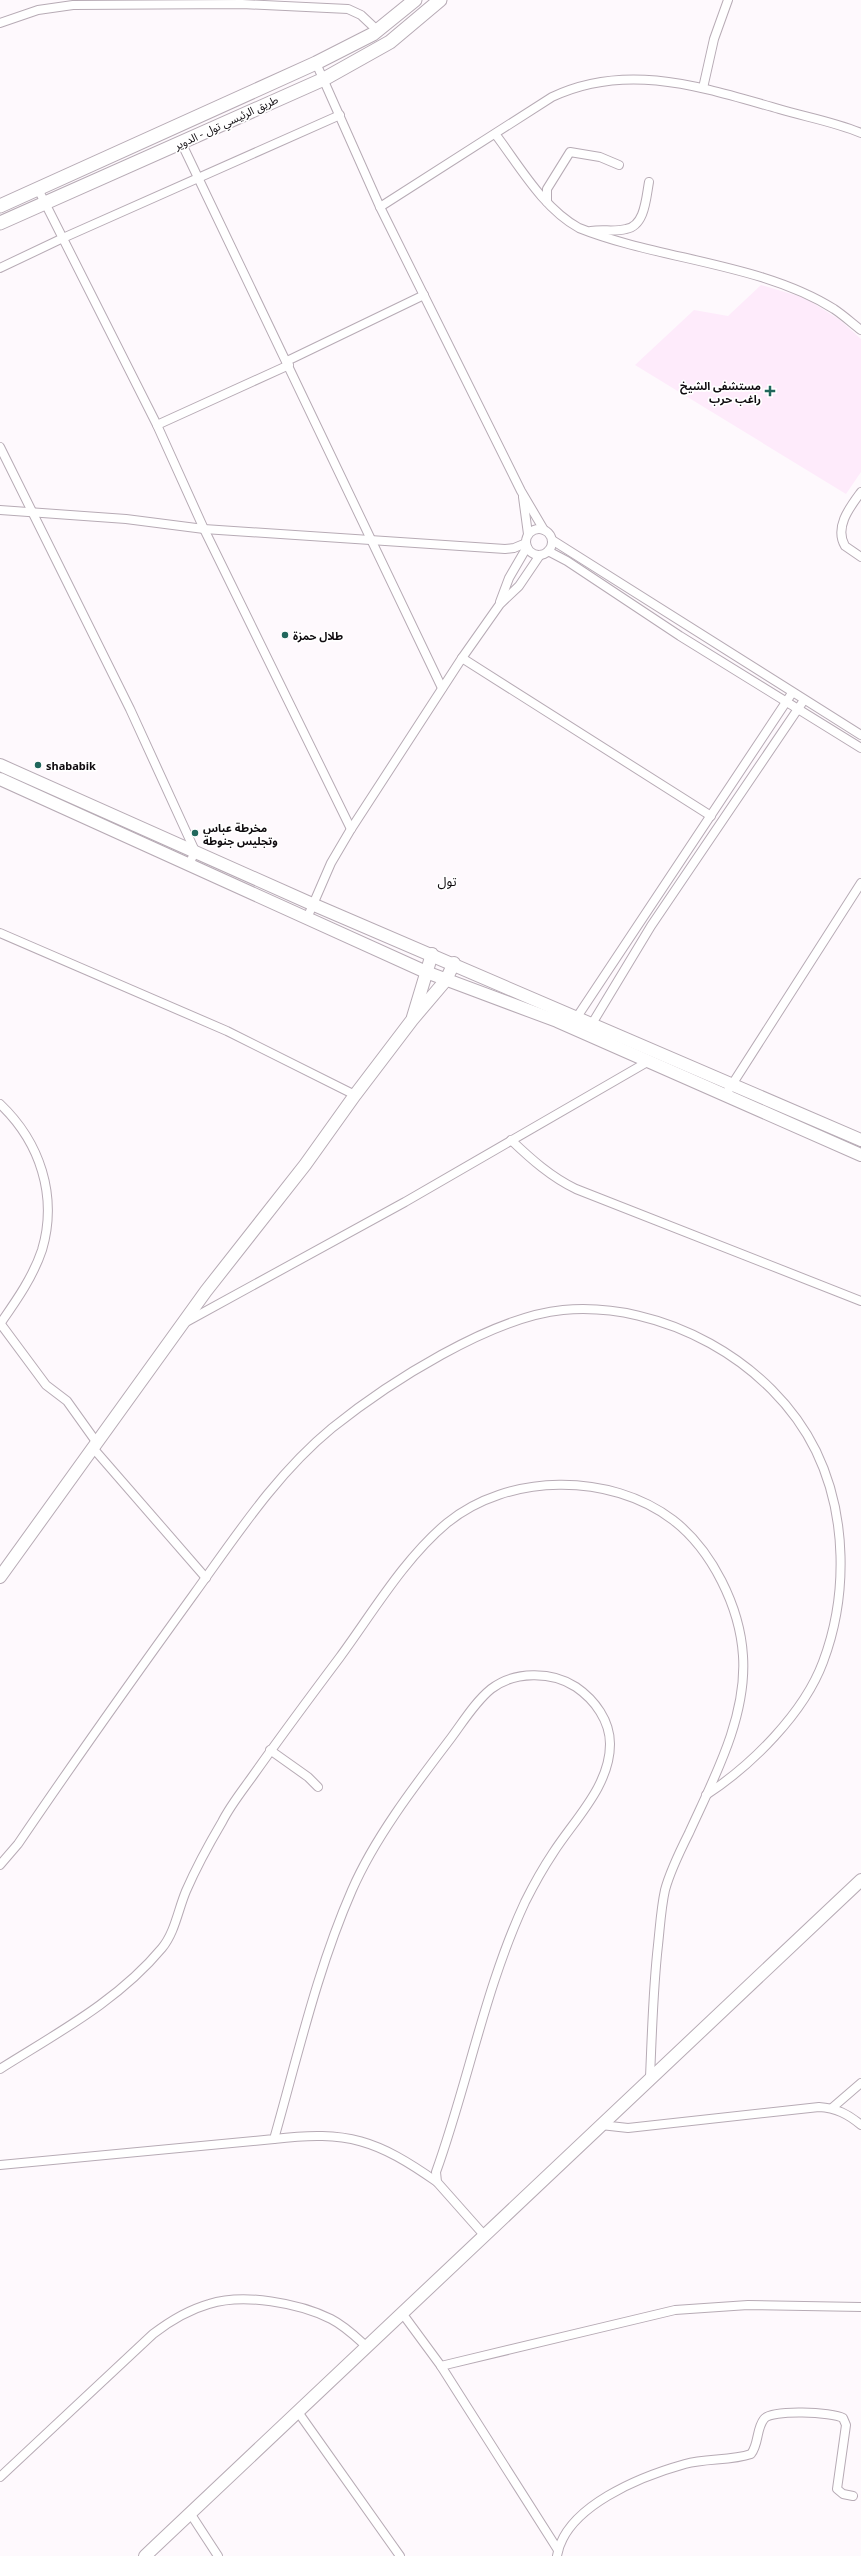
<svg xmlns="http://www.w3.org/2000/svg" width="861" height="2556" font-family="'Noto Sans','Noto Sans Arabic',sans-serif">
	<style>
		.built { fill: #feebfb }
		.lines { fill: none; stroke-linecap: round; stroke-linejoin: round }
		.street-casing { stroke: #b7abb5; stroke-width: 10 }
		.secondary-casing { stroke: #b7abb5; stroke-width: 14 }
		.primary-casing { stroke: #b7abb5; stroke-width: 15 }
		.street { stroke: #fff; stroke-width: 8 }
		.secondary { stroke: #fff; stroke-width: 12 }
		.primary { stroke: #fff; stroke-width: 13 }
		.poi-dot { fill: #20675c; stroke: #fff; stroke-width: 1.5 }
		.labels { text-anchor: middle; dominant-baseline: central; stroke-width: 3.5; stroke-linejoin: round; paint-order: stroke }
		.street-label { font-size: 11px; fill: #0e0a0e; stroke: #fff }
		.poi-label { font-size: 11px; font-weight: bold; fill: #0e0a0e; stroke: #fff; text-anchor: start }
		.quarter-label { font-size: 13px; fill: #0e0a0e; stroke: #fff }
	</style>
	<rect width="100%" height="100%" fill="#fef9fd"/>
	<polygon class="built" points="761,285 805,298 840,320 861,339 861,472 846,494 635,365 694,310 728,316"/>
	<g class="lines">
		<g class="street-casing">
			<g id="street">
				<polyline points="0,23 38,10 73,5 242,4 348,9 361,15 378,31"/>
				<polyline points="316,63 380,207 521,491 544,530"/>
				<polyline points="703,88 714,39 728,0"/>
				<path d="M496,135C520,167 543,208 579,228C659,260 761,263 834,309C843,315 852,323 861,330"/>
				<polyline points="181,142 442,688"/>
				<polyline points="38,189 157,425 204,529 351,829"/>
				<polyline points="547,202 547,189 570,152 600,157 619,165"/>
				<path d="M380,207L552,97C628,61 704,88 779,109C806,117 835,122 861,133"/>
				<path d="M591,231C603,229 614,232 626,229C645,226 646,198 649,182"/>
				<polyline points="0,268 63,238 340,115"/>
				<polyline points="287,361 424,295"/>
				<polyline points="157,425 289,365"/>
				<polyline points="0,447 130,709 195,851 189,865"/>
				<path d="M861,492C850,507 834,527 845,546L861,557"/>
				<polyline points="523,497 528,534"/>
				<polyline points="0,510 126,519 204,529 505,549 514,548 526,543"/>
				<circle cx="539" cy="542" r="13"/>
				<polyline points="552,540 861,735"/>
				<polyline points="548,551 567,561 680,636 861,748"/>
				<polyline points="500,602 509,578 527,547"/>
				<polyline points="462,658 711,816"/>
				<polyline points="308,916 331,863 351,829 462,658 500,604 519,586 540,555"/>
				<polyline points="0,933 227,1031 355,1095"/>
				<polyline points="577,1017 792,693"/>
				<polyline points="590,1027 651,926 804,700"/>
				<polyline points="726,1094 861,883"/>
				<path d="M0,1104C40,1142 58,1196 42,1250C33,1277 16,1301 0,1324"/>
				<path d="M511,1140C531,1159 551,1177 576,1189L861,1301"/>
				<polyline points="186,1322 405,1202 649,1061"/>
				<polyline points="0,1323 46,1385 67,1401 97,1443"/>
				<polyline points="93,1448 206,1578"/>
				<polyline points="270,1750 308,1777 318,1787"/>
				<path d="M0,1865L18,1844C75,1760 134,1677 194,1594C236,1536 276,1474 332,1428C388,1383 491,1317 563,1310C662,1301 772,1361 816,1451C847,1515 848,1596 823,1662C804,1713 752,1765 706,1795"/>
				<path d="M0,2069C57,2033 118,2001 162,1948C175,1932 178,1910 186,1891C196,1868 209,1844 222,1822C230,1806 242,1791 252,1777C281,1736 310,1697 340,1657C373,1612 404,1559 447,1523C508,1473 610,1472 673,1520C712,1550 740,1607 743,1656C747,1717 714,1778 689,1833C680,1851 670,1871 665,1890C661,1908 660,1927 658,1945C653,1989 652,2033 650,2077"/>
				<polyline points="832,2108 861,2083"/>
				<path d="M601,2125L628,2128L819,2107C836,2108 848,2114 861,2125"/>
				<path d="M274,2139C348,2130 377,2140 437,2182"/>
				<path d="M0,2165L274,2139C298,2055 317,1970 352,1890C375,1837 416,1784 451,1738C463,1722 475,1702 491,1689C514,1671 552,1671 576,1687C595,1700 610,1721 610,1744C610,1786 574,1820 553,1853C543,1868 533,1886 525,1902C485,1988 468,2083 436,2172L437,2182L484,2235"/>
				<polyline points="402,2313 441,2366 558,2550"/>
				<polyline points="441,2366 675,2310 748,2305 861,2307"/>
				<polyline points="298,2412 400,2556"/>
				<path d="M0,2477L153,2334C170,2321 188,2310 209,2304C244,2293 299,2303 331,2319C345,2326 356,2337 367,2347"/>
				<polyline points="190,2513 218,2556"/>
				<path d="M557,2556C565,2506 642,2476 685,2464C706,2458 731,2461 751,2454C759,2444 756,2429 764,2419C771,2409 833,2412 843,2418L846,2425L837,2489L843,2494L853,2496"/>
			</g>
		</g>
		<g class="secondary-casing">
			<g id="secondary">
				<polyline points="0,765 312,904 861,1140"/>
				<polyline points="0,779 426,972 557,1021 861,1155"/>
				<polyline points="413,1017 432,954"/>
				<polyline points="0,1577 206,1291 305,1165 355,1095 412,1020 446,980 454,963"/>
				<polyline points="145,2556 861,1880"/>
			</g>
		</g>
		<g class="primary-casing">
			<g id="primary">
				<polyline points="0,206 316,63 373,34 415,0"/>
				<polyline points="0,223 324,79 390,42 440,0"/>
			</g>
		</g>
		<use href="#street" class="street"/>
		<use href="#secondary" class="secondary"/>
		<use href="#primary" class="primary"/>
	</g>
	<g class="poi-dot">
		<path d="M768 385h4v4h4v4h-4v4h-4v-4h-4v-4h4z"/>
		<circle cx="285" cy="635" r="4"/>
		<circle cx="38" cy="765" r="4"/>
		<circle cx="195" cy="833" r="4"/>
	</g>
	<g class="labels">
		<g class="street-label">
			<text transform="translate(226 122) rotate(-25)">طريق الرئيسي تول - الدوير</text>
		</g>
		<g class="poi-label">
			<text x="761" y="385" text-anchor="end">مستشفى الشيخ<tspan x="761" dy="13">راغب حرب</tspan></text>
			<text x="293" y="635">طلال حمزة</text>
			<text x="46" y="765">shababik</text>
			<text x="203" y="827">مخرطة عباس<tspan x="203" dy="13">وتجليس جنوطة</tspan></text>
		</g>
		<g class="quarter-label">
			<text x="447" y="881">تول</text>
		</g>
	</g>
</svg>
